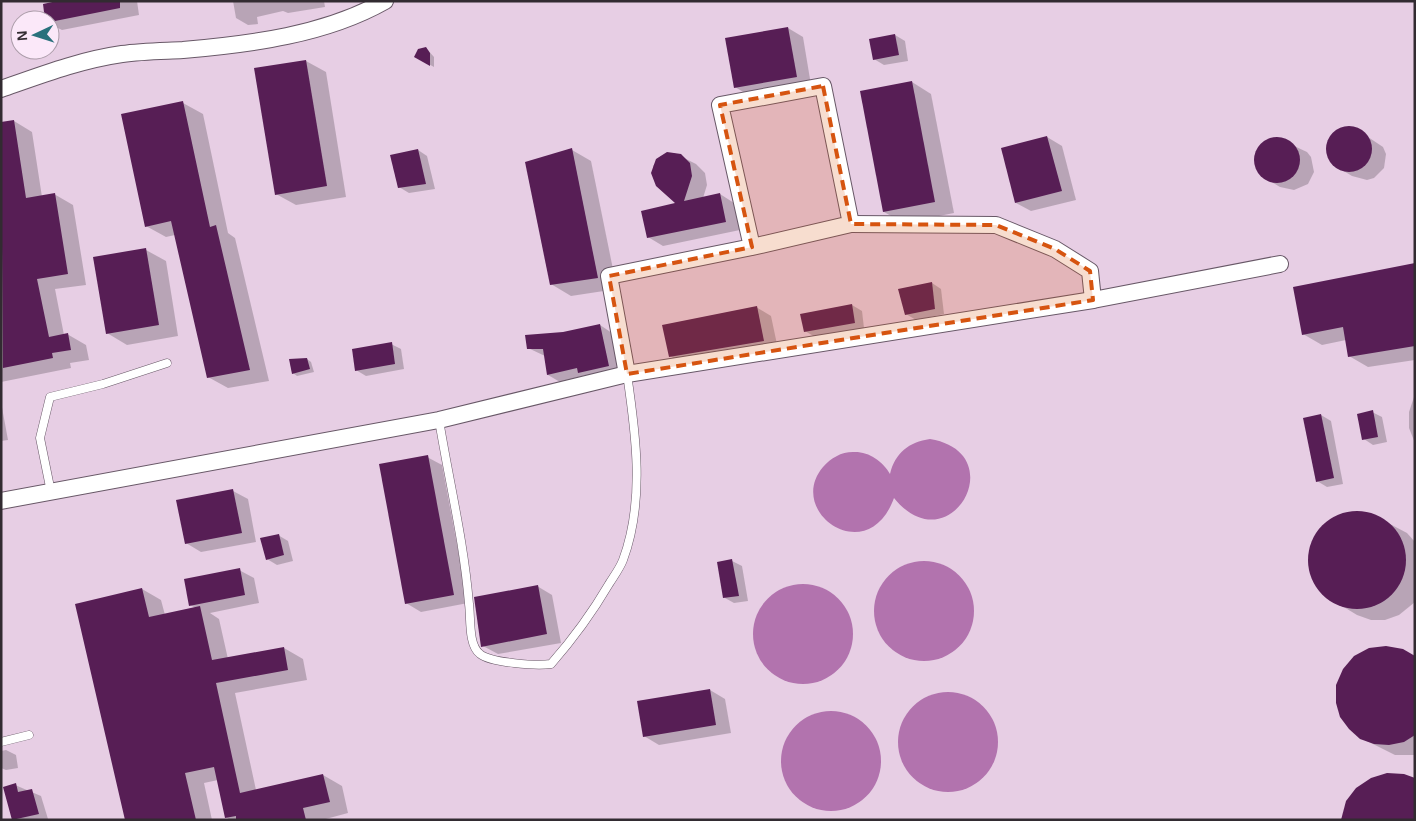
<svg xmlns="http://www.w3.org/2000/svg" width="1416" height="821" font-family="Helvetica,sans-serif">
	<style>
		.built { fill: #e7cee4; fill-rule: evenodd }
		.water { fill: #b273ae }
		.shadow { fill: #0003 }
		.building { fill: #571e55 }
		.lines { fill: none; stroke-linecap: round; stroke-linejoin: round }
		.lane-casing { stroke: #685867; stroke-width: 9 }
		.street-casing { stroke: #685867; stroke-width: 18 }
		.lane { stroke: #fff; stroke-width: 8 }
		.street { stroke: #fff; stroke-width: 16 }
		.marked { fill: #d65410; fill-opacity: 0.2; stroke: #d65410; stroke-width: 4; stroke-dasharray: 10 6; stroke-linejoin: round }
	</style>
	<rect width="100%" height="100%" fill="#eedbec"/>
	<path class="built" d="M1,1H1415V820H1ZM20,20H50V50H20Z"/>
	<g class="water">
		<path d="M930,439C1014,453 949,566 894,498C868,570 785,512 823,467C831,458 841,452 853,452C868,451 883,461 890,474C895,453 909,442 930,439Z"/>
		<circle cx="924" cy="611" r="50"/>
		<circle cx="803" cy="634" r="50"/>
		<circle cx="948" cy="742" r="50"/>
		<circle cx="831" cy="761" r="50"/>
	</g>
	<g class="shadow">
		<polygon points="64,1 137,1 139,15 62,30 50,24 50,20"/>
		<polygon points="233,1 324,1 325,7 288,13 283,11 257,17 258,24 248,25 236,18"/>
		<polygon points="788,28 803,37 811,85 750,96 735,87"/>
		<polygon points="895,35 905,41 908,61 884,65 874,59"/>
		<polygon points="426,48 434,57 434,67 416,57"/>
		<polygon points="306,61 326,72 346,197 296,205 276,194"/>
		<polygon points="912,82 931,94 954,213 904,223 884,212"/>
		<polygon points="183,103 203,114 228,233 235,238 269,381 228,388 208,377 175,235 166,237 146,226"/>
		<polygon points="14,121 32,132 42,197 54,194 73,205 86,285 55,289 64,335 67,334 86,345 89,360 70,363 71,368 1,382 1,123"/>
		<polygon points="1343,129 1356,129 1383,147 1386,154 1384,168 1374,178 1367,180 1352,176 1337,167 1328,156 1328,142 1332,136"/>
		<polygon points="1047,137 1062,146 1076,200 1031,211 1016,203"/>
		<polygon points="1277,138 1307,152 1311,157 1314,172 1308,184 1294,190 1280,187 1265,178 1256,166 1255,160 1260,147 1265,142"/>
		<polygon points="418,150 427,156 435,189 409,193 399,187"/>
		<polygon points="572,150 591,161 617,289 571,296 551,284"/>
		<polygon points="674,153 696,164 705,173 707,185 703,198 720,194 734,203 740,230 663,246 648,237 677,204 654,179 653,166 661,156"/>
		<polygon points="146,250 166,261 178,336 127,345 107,333"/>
		<polygon points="1415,265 1415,360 1368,367 1349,356 1346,340 1322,345 1303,334"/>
		<polygon points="932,283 941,289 944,314 916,320 906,314"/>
		<polygon points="852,305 862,311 864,328 815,337 805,331"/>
		<polygon points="756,307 771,316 778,349 685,365 670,356"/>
		<polygon points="600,325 612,333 621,373 592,379 586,375 560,382 548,375 545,356 528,348 563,333"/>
		<polygon points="391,344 401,349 404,369 366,376 356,370"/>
		<polygon points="307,359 311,362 314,372 297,376 293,373"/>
		<polygon points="1415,394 1415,443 1409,428 1409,412"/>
		<polygon points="1,402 8,440 1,441"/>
		<polygon points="1372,412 1382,417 1387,442 1373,445 1364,439"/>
		<polygon points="1321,415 1331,421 1343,484 1327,487 1317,481"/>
		<polygon points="427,457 442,465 468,603 421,612 406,603"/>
		<polygon points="233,491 248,499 256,542 201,552 186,543"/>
		<polygon points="1355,512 1371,514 1407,533 1415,542 1415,602 1399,615 1385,620 1371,620 1357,615 1324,595 1315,584 1310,570 1309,553 1315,537 1325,524 1339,515"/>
		<polygon points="278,535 288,541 293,561 277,565 267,559"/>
		<polygon points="732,561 742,566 748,601 734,603 725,598"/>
		<polygon points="239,570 254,578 259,603 210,613 219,619 228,659 284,648 303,659 307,680 235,693 256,790 323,775 342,786 348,813 322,820 230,820 226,817 218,780 204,783 212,820 127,820 142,589 161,600 165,615 196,608 190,605"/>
		<polygon points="537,586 552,595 561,643 498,654 483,646"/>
		<polygon points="1415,657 1415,755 1395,755 1361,738"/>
		<polygon points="710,690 725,699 731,733 659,745 644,736"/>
		<polygon points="6,750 16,755 18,768 6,770 1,768 1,751"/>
		<polygon points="15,785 41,796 48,819 14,820 5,788"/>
	</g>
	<g class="building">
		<polygon points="57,1 120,1 120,8 50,22 45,20 43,4"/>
		<polygon points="788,27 797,77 734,88 725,38"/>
		<polygon points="895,34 899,55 873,60 869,39"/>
		<polygon points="426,47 430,53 430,66 414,57 418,49"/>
		<polygon points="306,60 327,186 275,195 254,68"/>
		<polygon points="912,81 935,202 883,212 860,91"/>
		<polygon points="183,101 210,227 216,225 250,370 207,378 171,221 145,227 121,114"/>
		<polygon points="14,120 26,198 55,193 68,274 37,279 49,337 68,333 71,350 52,353 53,358 3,368 1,122"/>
		<circle cx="1349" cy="149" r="23"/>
		<polygon points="1047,136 1062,191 1015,203 1001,148"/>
		<circle cx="1277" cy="160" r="23"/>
		<polygon points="572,148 598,278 550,285 525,162"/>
		<polygon points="418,149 426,184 398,188 390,155"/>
		<polygon points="667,152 681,154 690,163 692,176 684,201 720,193 726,222 647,238 641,211 675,203 656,186 651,173 656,159"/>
		<polygon points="146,248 159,325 106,334 93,257"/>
		<polygon points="1415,263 1415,346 1348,357 1343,327 1302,335 1293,287"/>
		<polygon points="932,282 935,309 905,315 898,289"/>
		<polygon points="852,304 855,323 804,332 800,314"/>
		<polygon points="757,306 764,341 669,357 662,325"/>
		<polygon points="600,324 609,366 578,373 577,368 547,375 543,349 527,349 525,335 563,332"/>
		<polygon points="392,342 395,364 355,371 352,349"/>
		<polygon points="307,358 310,369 292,374 289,359"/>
		<polygon points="1373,410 1378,437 1362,440 1357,414"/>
		<polygon points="1321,414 1334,478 1316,482 1303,418"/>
		<polygon points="428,455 454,595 405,604 379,464"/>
		<polygon points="233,489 242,533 185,544 176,500"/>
		<circle cx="1357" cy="560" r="49"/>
		<polygon points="279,534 284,555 266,560 260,538"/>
		<polygon points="732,559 739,596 723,598 717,562"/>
		<polygon points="240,568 245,595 189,606 184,579"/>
		<polygon points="538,585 547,634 481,647 474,597"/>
		<polygon points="142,588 149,617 200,606 212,660 284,647 288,670 216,683 240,793 323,774 330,802 303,808 306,820 236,820 236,816 225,818 214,767 185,773 196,820 125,820 75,604"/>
		<polygon points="1386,646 1403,649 1415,656 1415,735 1404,742 1389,745 1374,744 1360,739 1349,729 1340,717 1336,703 1336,685 1343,669 1354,656 1369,648"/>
		<polygon points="710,689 716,725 643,737 637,701"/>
		<polygon points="1387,773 1404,774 1415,778 1415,820 1341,820 1346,801 1356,788 1371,778"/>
		<polygon points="16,783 18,792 32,789 39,814 12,820 3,787"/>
	</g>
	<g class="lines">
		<g class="lane-casing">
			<g id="lane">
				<path d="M439,420C449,481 464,542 469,604C471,618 468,645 480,654C491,663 537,666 551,664C573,639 592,613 609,584C614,576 620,568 623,560C645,501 636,435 627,374"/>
				<polyline points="51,492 40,438 50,397 103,384 167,363"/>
				<polyline points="1,742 29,735"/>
			</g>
		</g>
		<g class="street-casing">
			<g id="street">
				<path d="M1,89C41,75 80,60 122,54C142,51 163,51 183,50C251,44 325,35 385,1"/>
				<polyline points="851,224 996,225 1055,249 1090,271 1093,300"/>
				<polyline points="627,374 609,276 752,247 720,105 823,86 851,224 752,247"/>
				<polyline points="1,501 439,420 627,374 1093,300 1280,264"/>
			</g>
		</g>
		<use href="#lane" class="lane"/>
		<use href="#street" class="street"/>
	</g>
	<path class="marked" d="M823,86L851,224L996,225L1055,249L1090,271L1093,300L627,374L609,276L752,247L720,105Z"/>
	<rect width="1416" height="821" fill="none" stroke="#322b31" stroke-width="5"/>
	<g transform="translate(35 35) rotate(266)"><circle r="24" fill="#fbe8f9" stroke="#ab9ca9"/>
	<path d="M0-4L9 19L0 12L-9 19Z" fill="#29717c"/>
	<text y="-8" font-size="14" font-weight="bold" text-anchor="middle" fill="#322b31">N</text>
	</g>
</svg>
